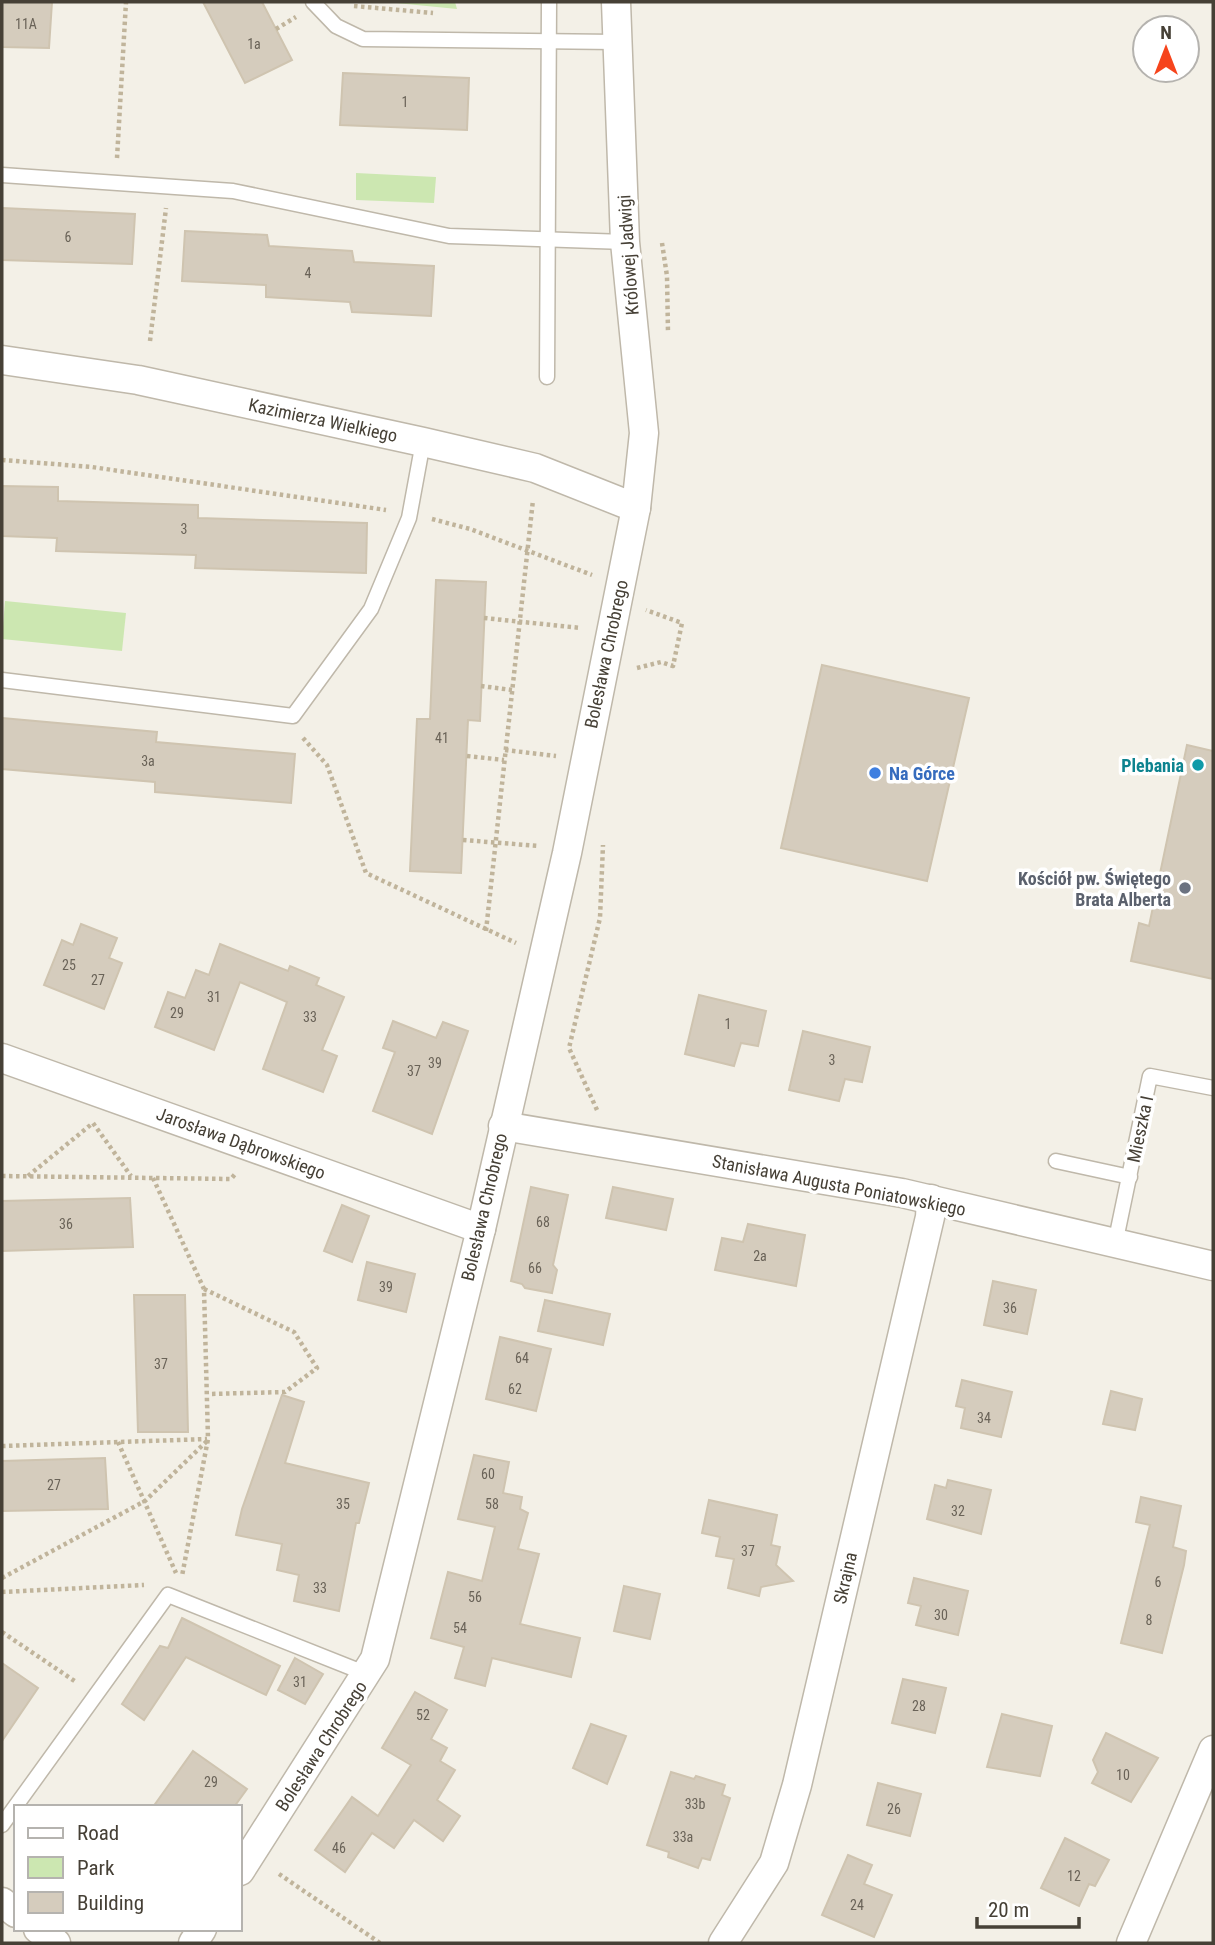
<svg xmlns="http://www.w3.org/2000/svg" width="1215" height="1945" font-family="'Roboto Condensed',sans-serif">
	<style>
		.green { fill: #cce7b1 }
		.building { fill: #d5ccbd; stroke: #cfc4b0; stroke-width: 2 }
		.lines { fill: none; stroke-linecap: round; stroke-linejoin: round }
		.lane-casing { stroke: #bfb8aa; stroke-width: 17 }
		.street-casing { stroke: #bfb8aa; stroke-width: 31 }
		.path { stroke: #c0b49b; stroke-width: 4.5; stroke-dasharray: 3.5 3.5; stroke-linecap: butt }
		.lane { stroke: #fff; stroke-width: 14 }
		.street { stroke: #fff; stroke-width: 28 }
		.culture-dot { fill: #0f9aa8; stroke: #fff; stroke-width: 2.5 }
		.shop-dot { fill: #3f7fe0; stroke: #fff; stroke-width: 2.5 }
		.worship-dot { fill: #6b7280; stroke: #fff; stroke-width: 2.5 }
		.labels { text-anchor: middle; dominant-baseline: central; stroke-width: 7; stroke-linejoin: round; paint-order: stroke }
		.number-label { font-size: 14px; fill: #6a6358 }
		.street-label { font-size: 18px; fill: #464036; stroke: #fff }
		.culture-label { font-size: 18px; font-weight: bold; fill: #0d838f; stroke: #fff; text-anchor: end }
		.shop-label { font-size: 18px; font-weight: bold; fill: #366cbe; stroke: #fff; text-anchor: start }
		.worship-label { font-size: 18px; font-weight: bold; fill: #5b616d; stroke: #fff; text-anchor: end }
	</style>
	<rect width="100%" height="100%" fill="#f3f0e7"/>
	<g class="green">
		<polygon points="386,2 455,2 457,9"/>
		<polygon points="356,173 436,177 434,203 356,200"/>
		<polygon points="5,601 126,613 122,651 2,639"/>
	</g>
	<g class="building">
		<polygon points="2,2 52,2 49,48 2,47"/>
		<polygon points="203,2 262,2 292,60 245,83"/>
		<polygon points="343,73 469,78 467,130 340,125"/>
		<polygon points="2,208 135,214 132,264 2,260"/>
		<polygon points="185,231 267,235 269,246 352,251 354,262 434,266 431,316 352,312 350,302 266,297 266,285 182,281"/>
		<polygon points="2,486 58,487 58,501 198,505 198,518 367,523 366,573 195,568 196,555 56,551 57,538 2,536"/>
		<polygon points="436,580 486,582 480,721 468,720 461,873 410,871 417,719 430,719"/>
		<polygon points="822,665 969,698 927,881 781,848"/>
		<polygon points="2,718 157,732 156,742 295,754 291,803 155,792 155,782 2,769"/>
		<polygon points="1187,745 1213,751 1213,979 1131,961 1139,923 1149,926"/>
		<polygon points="81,924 117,938 109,958 122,963 104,1009 44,985 62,940 73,945"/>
		<polygon points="220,944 288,971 290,966 319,978 316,985 344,997 322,1050 337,1056 323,1092 263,1069 287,1002 240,982 214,1050 155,1027 168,992 185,998 196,970 209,975"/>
		<polygon points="699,995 766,1011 758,1046 741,1043 734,1066 685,1054"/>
		<polygon points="393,1021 436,1038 443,1022 468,1031 432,1134 373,1111 395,1052 383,1048"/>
		<polygon points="803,1031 870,1047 862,1082 845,1079 839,1101 789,1090"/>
		<polygon points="531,1187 568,1195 553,1265 557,1270 552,1293 525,1288 522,1284 511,1281"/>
		<polygon points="613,1187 673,1199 666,1230 606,1218"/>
		<polygon points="130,1198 133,1247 2,1251 2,1201"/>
		<polygon points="342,1205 369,1216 352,1262 324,1251"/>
		<polygon points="748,1224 805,1235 796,1286 715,1270 722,1238 743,1242"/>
		<polygon points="367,1262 415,1274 406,1312 358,1300"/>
		<polygon points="993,1281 1036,1290 1027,1334 984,1325"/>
		<polygon points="134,1295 185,1295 188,1432 138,1432"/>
		<polygon points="545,1300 610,1314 603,1345 538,1331"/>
		<polygon points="500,1337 551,1349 536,1411 486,1399"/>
		<polygon points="962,1380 1012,1392 1001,1437 961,1428 965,1408 956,1406"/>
		<polygon points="1111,1391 1142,1399 1135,1430 1103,1424"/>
		<polygon points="282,1395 304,1402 285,1463 369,1483 359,1523 356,1523 339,1611 294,1601 299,1575 277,1570 282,1544 236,1535 242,1509"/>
		<polygon points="474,1455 509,1462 503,1493 522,1497 520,1509 528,1513 518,1549 539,1554 520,1624 580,1638 571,1677 492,1658 485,1686 455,1678 464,1647 431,1638 448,1572 482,1581 495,1527 458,1519"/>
		<polygon points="105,1458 108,1509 2,1511 2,1461"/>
		<polygon points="948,1480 991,1490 981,1534 927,1519 935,1485 946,1488"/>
		<polygon points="1141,1497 1181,1506 1173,1547 1186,1551 1184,1565 1162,1653 1121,1643 1150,1525 1136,1522"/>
		<polygon points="709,1500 777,1515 771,1545 780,1547 776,1565 793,1581 761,1587 759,1596 728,1588 734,1559 716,1556 720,1537 702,1533"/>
		<polygon points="914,1578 968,1591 958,1635 916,1625 921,1606 908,1603"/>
		<polygon points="624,1586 660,1594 650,1639 614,1631"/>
		<polygon points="182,1618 280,1666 266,1695 186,1657 144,1720 122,1704 160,1646 168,1648"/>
		<polygon points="295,1658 323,1674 305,1704 278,1690"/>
		<polygon points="2,1663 38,1688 2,1741"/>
		<polygon points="903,1679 946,1688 935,1733 892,1723"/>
		<polygon points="415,1692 447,1710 431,1739 447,1748 440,1761 455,1770 437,1800 460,1816 443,1841 414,1820 394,1848 372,1833 345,1872 315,1850 352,1797 378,1816 411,1765 382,1748"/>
		<polygon points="1002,1714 1052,1726 1040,1776 987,1767"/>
		<polygon points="591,1724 626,1736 607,1784 573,1768"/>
		<polygon points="1106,1733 1158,1758 1131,1802 1092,1783 1098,1772 1093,1760"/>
		<polygon points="193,1751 247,1789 234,1807 153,1807"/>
		<polygon points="671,1772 694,1779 696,1776 725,1785 722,1795 730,1798 710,1860 702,1858 698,1868 668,1857 669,1852 647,1845"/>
		<polygon points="878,1783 921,1794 910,1836 867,1825"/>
		<polygon points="1065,1838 1109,1860 1095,1886 1089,1884 1079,1906 1041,1888"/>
		<polygon points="848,1855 872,1865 864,1884 892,1895 874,1937 822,1915"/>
	</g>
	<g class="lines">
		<g class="lane-casing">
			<g id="lane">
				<polyline points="313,2 336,26 363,39 616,42"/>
				<polyline points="2,175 233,191 449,236 625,242"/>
				<polyline points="547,377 549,2"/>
				<polyline points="2,680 293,716 371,609 409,518 423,442"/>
				<polyline points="1056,1161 1130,1177"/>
				<polyline points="1115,1244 1150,1076 1213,1088"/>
				<polyline points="2,1825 168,1595 367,1674"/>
			</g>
		</g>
		<g class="street-casing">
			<g id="street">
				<polyline points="2,360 138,380 423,442 535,468 636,508"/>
				<polyline points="2,1058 481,1229"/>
				<polyline points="503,1126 902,1193 1213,1266"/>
				<polyline points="240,1871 375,1659 481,1229 567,853 636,508 644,433 625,242 616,2"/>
				<polyline points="2,1902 16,1913"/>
				<polyline points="38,1929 56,1943"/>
				<polyline points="193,1943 202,1929"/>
				<polyline points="723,1943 774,1863 797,1785 930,1217 931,1199"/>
				<polyline points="1131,1943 1213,1750"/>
			</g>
		</g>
		<g class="path">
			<polyline points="354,6 433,13"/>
			<polyline points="276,29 296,17"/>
			<polyline points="117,158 126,2"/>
			<polyline points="662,243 667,276 668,333"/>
			<polyline points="150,341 166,208"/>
			<polyline points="2,460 92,467 386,510"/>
			<polyline points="432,519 470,529 592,575"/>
			<polyline points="484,618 581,628"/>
			<polyline points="637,668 661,662 673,666 682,623 646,610"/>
			<polyline points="481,686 512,690"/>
			<polyline points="303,738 327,765 366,873 516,943"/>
			<polyline points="505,750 556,756"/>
			<polyline points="467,756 504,760"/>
			<polyline points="463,840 539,846"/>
			<polyline points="486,931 533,500"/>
			<polyline points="597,1110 569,1048 600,918 603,845"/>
			<polyline points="2,1176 231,1179 236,1173"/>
			<polyline points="28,1176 93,1123 131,1176"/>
			<polyline points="153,1178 204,1289 208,1439 182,1576"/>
			<polyline points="204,1289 294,1332 317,1368 285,1392 209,1394"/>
			<polyline points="118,1442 176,1573"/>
			<polyline points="2,1446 207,1439"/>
			<polyline points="2,1578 145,1501 208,1440"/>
			<polyline points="2,1592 144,1585"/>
			<polyline points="2,1632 76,1682"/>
			<polyline points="279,1874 380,1943"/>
		</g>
		<use href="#lane" class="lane"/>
		<use href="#street" class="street"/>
	</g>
	<circle class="culture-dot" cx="1198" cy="765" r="7"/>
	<circle class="shop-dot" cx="875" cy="773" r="7"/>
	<circle class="worship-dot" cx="1185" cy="888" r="7"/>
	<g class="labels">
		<g class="number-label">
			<text x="26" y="24">11A</text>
			<text x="254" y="44">1a</text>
			<text x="405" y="102">1</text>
			<text x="68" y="237">6</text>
			<text x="308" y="273">4</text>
			<text x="184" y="529">3</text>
			<text x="442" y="738">41</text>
			<text x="148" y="761">3a</text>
			<text x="69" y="965">25</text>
			<text x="98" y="980">27</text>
			<text x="214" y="997">31</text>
			<text x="177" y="1013">29</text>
			<text x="310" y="1017">33</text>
			<text x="728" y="1024">1</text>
			<text x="832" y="1060">3</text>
			<text x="435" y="1063">39</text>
			<text x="414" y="1071">37</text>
			<text x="543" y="1222">68</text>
			<text x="66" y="1224">36</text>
			<text x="760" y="1256">2a</text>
			<text x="535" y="1268">66</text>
			<text x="386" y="1287">39</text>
			<text x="1010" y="1308">36</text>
			<text x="522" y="1358">64</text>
			<text x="161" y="1364">37</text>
			<text x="515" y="1389">62</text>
			<text x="984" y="1418">34</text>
			<text x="488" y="1474">60</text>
			<text x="54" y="1485">27</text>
			<text x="343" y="1504">35</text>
			<text x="492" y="1504">58</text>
			<text x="958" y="1511">32</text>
			<text x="748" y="1551">37</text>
			<text x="1158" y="1582">6</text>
			<text x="320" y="1588">33</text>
			<text x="475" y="1597">56</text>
			<text x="941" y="1615">30</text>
			<text x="1149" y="1620">8</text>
			<text x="460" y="1628">54</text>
			<text x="300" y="1682">31</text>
			<text x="919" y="1706">28</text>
			<text x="423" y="1715">52</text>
			<text x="1123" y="1775">10</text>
			<text x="211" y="1782">29</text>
			<text x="695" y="1804">33b</text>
			<text x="894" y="1809">26</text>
			<text x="683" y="1837">33a</text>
			<text x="339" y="1848">46</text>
			<text x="1074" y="1876">12</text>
			<text x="857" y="1905">24</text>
		</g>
		<g class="street-label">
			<text transform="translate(628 255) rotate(-94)">Królowej Jadwigi</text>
			<text transform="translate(323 420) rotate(12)">Kazimierza Wielkiego</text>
			<text transform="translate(606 654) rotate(-78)">Bolesława Chrobrego</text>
			<text transform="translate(1140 1129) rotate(-78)">Mieszka I</text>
			<text transform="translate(241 1143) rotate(20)">Jarosława Dąbrowskiego</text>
			<text transform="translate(839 1185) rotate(11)">Stanisława Augusta Poniatowskiego</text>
			<text transform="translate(484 1207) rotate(-77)">Bolesława Chrobrego</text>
			<text transform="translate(845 1578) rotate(-77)">Skrajna</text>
			<text transform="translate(321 1746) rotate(-57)">Bolesława Chrobrego</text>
		</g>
		<g class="culture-label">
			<text x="1184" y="765">Plebania</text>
		</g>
		<g class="shop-label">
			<text x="889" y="773">Na Górce</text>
		</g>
		<g class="worship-label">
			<text x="1171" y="878">Kościół pw. Świętego<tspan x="1171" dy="21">Brata Alberta</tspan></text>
		</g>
	</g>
	<rect width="1215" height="1945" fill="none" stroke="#464036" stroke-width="7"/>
	<rect x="14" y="1805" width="228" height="126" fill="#ffffff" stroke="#b5b3af" stroke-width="2"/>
	<rect x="28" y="1828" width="35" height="10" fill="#ffffff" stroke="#b5b3af" stroke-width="2"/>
	<text x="77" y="1840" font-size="21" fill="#464036">Road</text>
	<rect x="28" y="1857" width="35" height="21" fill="#cce7b1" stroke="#b5b3af" stroke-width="2"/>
	<text x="77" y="1875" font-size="21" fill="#464036">Park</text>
	<rect x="28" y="1892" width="35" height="21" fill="#d5ccbd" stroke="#b5b3af" stroke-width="2"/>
	<text x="77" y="1910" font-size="21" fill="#464036">Building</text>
	<g transform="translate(1166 49)"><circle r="33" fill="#ffffff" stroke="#b5b3af" stroke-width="2"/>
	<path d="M0-5L12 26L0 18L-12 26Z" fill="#f6441c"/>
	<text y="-10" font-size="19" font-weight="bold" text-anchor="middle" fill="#464036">N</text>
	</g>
	<path d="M977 1917v10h102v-10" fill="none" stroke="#464036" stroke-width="3.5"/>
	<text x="988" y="1917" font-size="21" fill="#464036" stroke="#ffffff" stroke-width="5" paint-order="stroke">20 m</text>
</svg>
